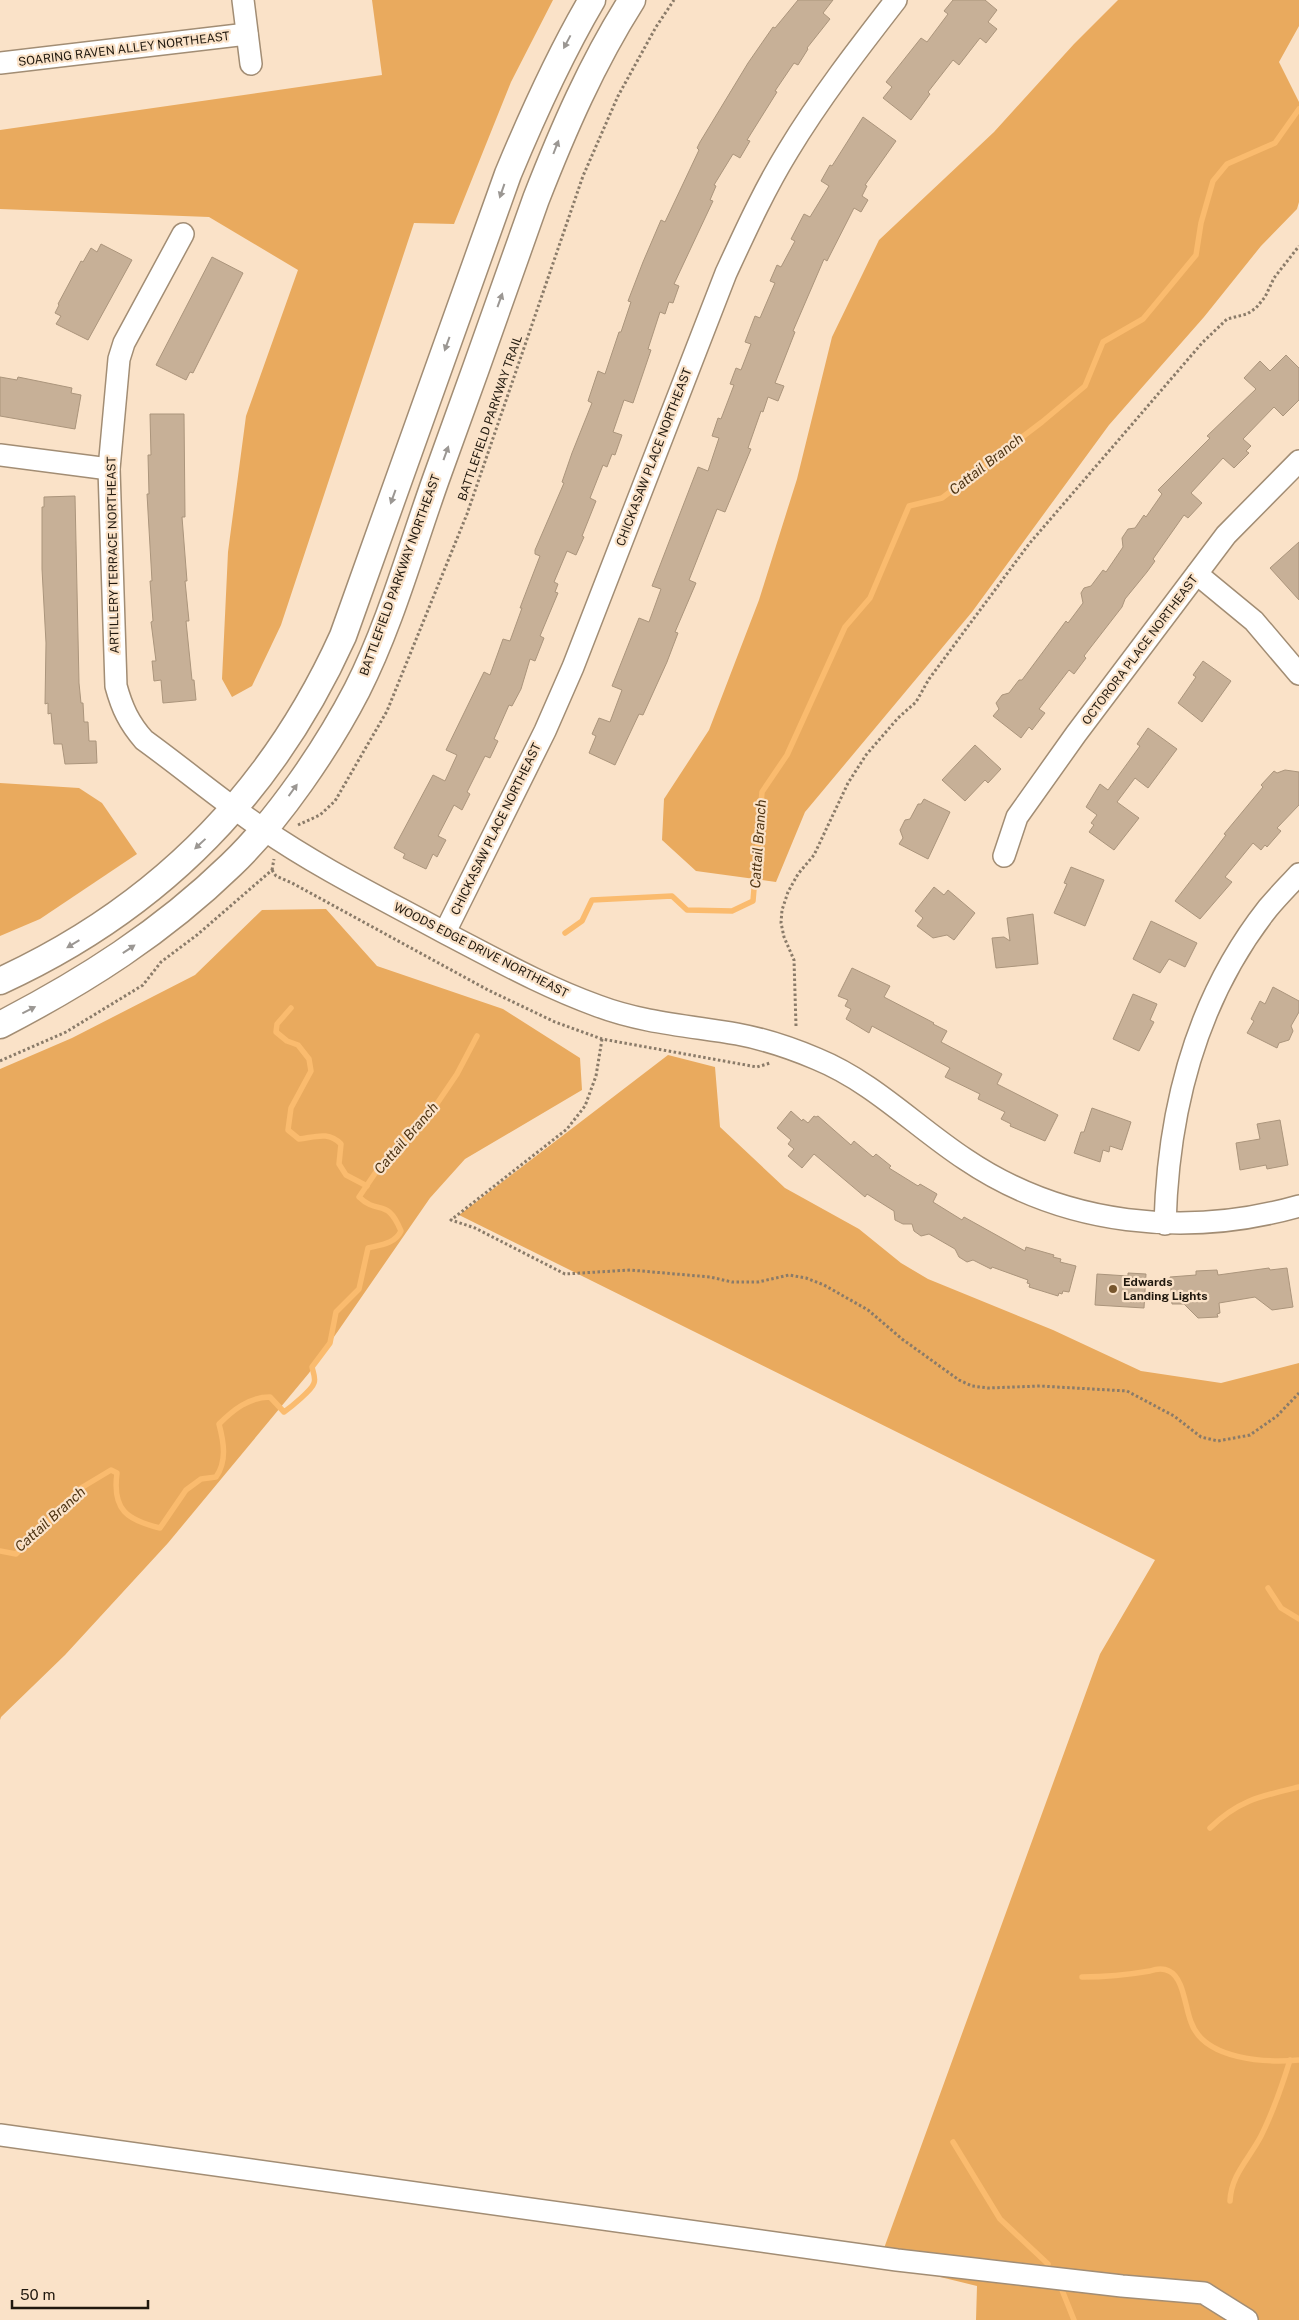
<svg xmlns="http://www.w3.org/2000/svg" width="1299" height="2320" font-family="'Public Sans',sans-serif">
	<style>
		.forest { fill: #e9aa5e }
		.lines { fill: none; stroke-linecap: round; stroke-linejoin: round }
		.stream { stroke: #fabb6e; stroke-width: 5.5 }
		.building { fill: #c7b097; stroke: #ab957c }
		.minor-casing { stroke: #a28d74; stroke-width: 24 }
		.major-casing { stroke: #a28d74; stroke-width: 29 }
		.path { stroke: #8a7b69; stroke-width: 3; stroke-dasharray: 2.5 2.5; stroke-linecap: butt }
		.minor { stroke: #fff; stroke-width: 21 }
		.major { stroke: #fff; stroke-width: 26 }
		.oneway { fill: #9b9793 }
		.poi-dot { fill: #77562d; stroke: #fae2c8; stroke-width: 2 }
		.labels { text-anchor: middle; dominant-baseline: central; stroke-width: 4.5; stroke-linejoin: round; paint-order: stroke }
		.street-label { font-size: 12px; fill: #20180e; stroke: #fae2c8 }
		.poi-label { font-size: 12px; font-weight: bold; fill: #20180e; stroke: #fae2c8; text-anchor: start }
		.water-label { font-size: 14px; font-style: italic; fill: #4e3413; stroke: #fae2c8 }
	</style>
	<rect width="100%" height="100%" fill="#fae2c8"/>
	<g class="forest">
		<polygon points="372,0 553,0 511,82 454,224 414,223 281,625 252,686 232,697 222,679 228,552 246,416 298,270 209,217 0,209 0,130 382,75"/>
		<polygon points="1118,0 1299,0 1299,26 1279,62 1299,102 1299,202 1297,209 1261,246 1204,317 1109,425 972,612 805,812 776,882 696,871 662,840 664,799 709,730 759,600 797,479 832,337 879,240 994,132 1074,44"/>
		<polygon points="0,783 79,788 102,803 137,854 40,919 0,936"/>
		<polygon points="326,909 377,966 503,1009 580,1058 582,1090 465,1159 430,1198 309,1373 168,1543 65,1655 1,1717 0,1720 0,1069 72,1038 195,975 262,910"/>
		<polygon points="668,1055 715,1067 720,1127 785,1188 859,1229 901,1263 928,1279 1053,1330 1141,1371 1221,1383 1299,1363 1299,2320 976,2320 977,2286 879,2262 1100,1654 1155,1560 459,1215"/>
	</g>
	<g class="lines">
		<g class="stream">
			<polyline points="565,933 582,921 592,900 672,896 687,910 732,911 753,901 762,792 787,755 845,627 870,598 909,506 942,498 1042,422 1085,386 1103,342 1143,319 1196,255 1201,223 1213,181 1227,164 1275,143 1299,109"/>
			<path d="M291,1008L277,1024L276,1032L287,1041L298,1045L309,1059L311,1071L291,1108L288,1130L299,1139C316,1137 328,1131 341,1144L339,1164L346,1175L367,1186"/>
			<path d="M0,1551L16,1554L81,1488L111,1470L117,1473C112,1510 127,1520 160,1528L186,1490L201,1479L216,1477C227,1461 224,1443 219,1424C233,1410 249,1397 270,1397L284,1412C291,1407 312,1390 314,1383C316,1378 313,1372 312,1367L330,1343L336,1312L359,1289L368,1248C380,1245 395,1244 401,1231C387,1197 379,1216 359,1197L382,1163L416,1131L434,1108L457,1074L477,1036"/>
			<polyline points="1268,1588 1281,1608 1299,1619"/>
			<path d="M1210,1828C1239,1800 1261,1796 1299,1787"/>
			<path d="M1082,1977C1106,1977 1127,1975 1150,1971C1156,1969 1163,1968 1169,1971C1184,1978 1185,2008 1191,2022C1204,2060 1266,2063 1299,2060"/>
			<polyline points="953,2142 1000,2219 1048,2264"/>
			<path d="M1230,2201C1231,2175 1249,2159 1261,2136C1273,2112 1282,2086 1290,2060"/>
			<polyline points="1062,2290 1074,2320"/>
		</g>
	</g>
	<g class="building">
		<polygon points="798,0 833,0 823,13 830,19 807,48 808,49 798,65 794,63 775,91 777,92 747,140 750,141 740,158 733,154 714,185 716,186 710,200 713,201 674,284 679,286 673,303 669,302 665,314 660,312 648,349 651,350 633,403 624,400 613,432 622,435 615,455 612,454 607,467 603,465 590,498 596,501 582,536 584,537 576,555 567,551 554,582 558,584 555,592 558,593 540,636 544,638 535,661 530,659 521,689 512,706 509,705 494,739 498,741 490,758 485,756 467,792 470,794 462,810 454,805 438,836 446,840 437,857 433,854 426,869 403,858 405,854 394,848 433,775 445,781 457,755 446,750 484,672 490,675 503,639 510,641 522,608 520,608 523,600 540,556 535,554 535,550 564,483 562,482 572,453 592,403 588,401 598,371 605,374 619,332 621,332 631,302 628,301 643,262 661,220 665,222 699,150 697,148 700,142 748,63 773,27 775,28"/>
		<polygon points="953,0 985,0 997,10 988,22 997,29 986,43 980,38 959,65 953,60 928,92 930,94 911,120 883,98 892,87 886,82 921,38 927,42 948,14 944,11"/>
		<polygon points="863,117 896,141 865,185 867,186 862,196 868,200 861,212 854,208 827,261 824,259 793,331 795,332 775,383 784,386 778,401 768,397 763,412 761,411 748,448 751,449 725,512 717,509 689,580 696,583 675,632 678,633 667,662 643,715 639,714 615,765 589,753 596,736 592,734 599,718 610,722 622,690 612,686 639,618 649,622 661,589 652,586 698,467 708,471 719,438 712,436 718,418 721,419 734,385 730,384 736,368 741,370 751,344 745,342 755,316 760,318 775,283 770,281 777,265 781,267 795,241 791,239 804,214 810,217 829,186 821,181 830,165 832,166"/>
		<polygon points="101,244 132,260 88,340 56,324 61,316 55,313 59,305 58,304 81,261 83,262 91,248 97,252"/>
		<polygon points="212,257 243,273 193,373 190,372 186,380 156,365"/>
		<polygon points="1286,355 1299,368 1299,400 1283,416 1274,407 1243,439 1251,446 1246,451 1249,453 1234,468 1223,458 1191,493 1202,503 1188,518 1184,515 1153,559 1155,561 1147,572 1125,599 1122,607 1084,656 1086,658 1074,674 1069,670 1039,709 1045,713 1032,730 1029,727 1021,738 993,716 999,709 996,703 1002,695 1009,693 1019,680 1022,680 1066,621 1068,623 1083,603 1081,593 1084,588 1091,586 1103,570 1106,572 1123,547 1122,538 1128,529 1135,528 1144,515 1146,517 1162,494 1158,490 1210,438 1207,436 1256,389 1244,378 1260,361 1270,371"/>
		<polygon points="0,377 17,380 18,377 72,388 71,393 81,395 75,429 0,416"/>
		<polygon points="150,414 184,414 185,517 182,517 187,581 185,581 189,621 186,621 192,680 194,680 196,700 163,703 161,680 154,681 152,661 156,661 151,622 153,621 150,581 152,581 147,494 149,494 148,455 151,455"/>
		<polygon points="75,496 79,683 81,703 83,703 84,722 88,722 89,741 96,741 97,763 65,764 62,744 54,744 51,713 48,714 48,703 45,704 46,643 42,569 42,507 44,507 44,497"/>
		<polygon points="1299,542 1299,600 1270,568"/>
		<polygon points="1203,661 1231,681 1202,722 1178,703 1196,677 1193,675"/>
		<polygon points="1148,728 1177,749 1148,788 1135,778 1117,802 1139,818 1114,850 1089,832 1094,825 1091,823 1097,815 1086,807 1100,784 1108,790 1140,746 1137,744"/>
		<polygon points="975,745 1001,769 988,783 985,780 965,801 942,780"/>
		<polygon points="1285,770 1299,772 1299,805 1277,828 1281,831 1267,847 1265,845 1261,850 1253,843 1225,877 1232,882 1200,919 1175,901 1226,835 1224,834 1263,787 1261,785 1274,771 1277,773"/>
		<polygon points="924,799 950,812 928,859 899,844 903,838 900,830 905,820 910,819 918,804 921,804"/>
		<polygon points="1071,867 1104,880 1085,926 1054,913 1067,884 1064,883"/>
		<polygon points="934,887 944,895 948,890 975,913 954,940 947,935 933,938 917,926 923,918 915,911"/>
		<polygon points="1033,914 1038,964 996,968 992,938 1004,937 1010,941 1007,918"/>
		<polygon points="1151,921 1197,943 1185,967 1169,959 1160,973 1133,959"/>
		<polygon points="852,968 890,986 884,997 934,1023 933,1024 947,1031 941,1042 1002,1074 997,1084 1058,1115 1045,1141 1010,1126 1011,1124 1001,1119 1005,1112 978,1099 980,1094 945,1077 950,1068 872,1026 869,1033 846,1019 851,1009 845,1006 848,1000 838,996"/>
		<polygon points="1273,987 1299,1001 1299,1012 1291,1026 1293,1031 1289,1040 1279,1043 1277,1048 1247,1033 1254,1021 1251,1019 1260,1001 1265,1004"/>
		<polygon points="1133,994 1157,1004 1150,1020 1154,1022 1139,1051 1113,1039"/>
		<polygon points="1092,1108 1131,1122 1122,1150 1110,1146 1109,1152 1103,1150 1100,1162 1074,1153 1081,1132 1084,1132"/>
		<polygon points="791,1111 802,1121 803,1119 808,1123 814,1116 816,1117 818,1116 851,1145 854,1141 873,1157 876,1154 891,1166 889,1168 918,1186 920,1184 937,1194 933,1202 962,1220 964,1217 1025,1251 1026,1247 1054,1255 1053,1257 1061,1259 1060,1262 1076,1266 1069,1292 1063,1291 1062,1294 1059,1293 1058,1296 1029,1287 1030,1284 1027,1283 1028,1280 992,1267 991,1269 973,1260 967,1262 959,1257 955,1249 929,1234 921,1236 914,1231 912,1224 903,1224 895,1220 894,1211 867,1194 865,1197 814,1154 802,1168 788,1156 794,1149 788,1144 791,1140 777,1128"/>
		<polygon points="1280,1120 1288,1165 1267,1169 1266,1165 1240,1170 1236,1143 1260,1139 1257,1124"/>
		<polygon points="1269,1268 1270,1270 1287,1268 1293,1307 1272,1310 1255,1297 1219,1303 1220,1313 1217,1314 1218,1317 1198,1318 1184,1304 1172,1304 1170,1277 1196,1275 1196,1271 1217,1270 1218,1275"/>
		<polygon points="1128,1273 1146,1274 1144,1308 1095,1305 1097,1274 1128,1276"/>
	</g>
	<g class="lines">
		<g class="minor-casing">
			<g id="minor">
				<polyline points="243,0 251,64"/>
				<polyline points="0,63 247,34"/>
				<path d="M183,234L124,343L119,359L109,469L116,686C122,708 129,723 144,740C184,769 222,801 263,829C321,869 385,900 447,934C497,960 545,987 598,1006C643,1023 690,1026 737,1034C764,1039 791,1048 817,1059C873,1082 915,1126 965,1159C1064,1226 1187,1238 1299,1206"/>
				<polyline points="0,455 109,469"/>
				<polyline points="1197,574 1254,621 1299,674"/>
				<polyline points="1004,856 1017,817 1076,734 1226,535 1299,461"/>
				<path d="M445,932L545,731L573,667L726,273C745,232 764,190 788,151C820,98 858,49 896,0"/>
				<path d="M1165,1224C1168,1110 1197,998 1268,908C1278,896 1289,885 1299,874"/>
				<polyline points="0,2135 897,2260 1122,2286 1204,2293 1247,2320"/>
			</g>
		</g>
		<g class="major-casing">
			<g id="major">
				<path d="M0,981C157,909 272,793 343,636L508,174C533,114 559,56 592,0"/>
				<path d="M0,1025C85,981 162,932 231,865C278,820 327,748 357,690C390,625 411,549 436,479C470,386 503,292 536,199C563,130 592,63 632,0"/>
			</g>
		</g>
		<g class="path">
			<polyline points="298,825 320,815 335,801 387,711 467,514 583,176 618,96 656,27 674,0"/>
			<polyline points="272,870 274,859"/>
			<polyline points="272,870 276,876 292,883 488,990 555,1022 602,1039 757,1067 770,1063"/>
			<polyline points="796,1026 794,960 784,937 781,923 782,910 788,892 798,874 814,855 848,783 866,755 898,718 916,702 929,679 1029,544 1202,343 1227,319 1247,314 1256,308 1265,297 1274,278 1299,246"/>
			<polyline points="602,1039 596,1076 585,1106 567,1129 451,1220 475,1228 565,1274 630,1270 710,1277 732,1282 758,1282 789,1275 806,1278 824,1285 868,1310 902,1339 959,1380 972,1386 988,1388 1040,1386 1127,1391 1174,1416 1201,1437 1218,1441 1250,1435 1277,1416 1299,1393"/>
			<polyline points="0,1061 66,1032 143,985 161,962 197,935 272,870"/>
		</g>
		<use href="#minor" class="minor"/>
		<use href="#major" class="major"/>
	</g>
	<defs><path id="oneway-solid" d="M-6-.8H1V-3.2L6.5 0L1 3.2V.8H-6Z" transform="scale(1.25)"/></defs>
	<g class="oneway">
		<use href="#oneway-solid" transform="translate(567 42) rotate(118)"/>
		<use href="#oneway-solid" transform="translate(556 147) rotate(-69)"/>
		<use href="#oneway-solid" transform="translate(502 191) rotate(109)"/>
		<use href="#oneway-solid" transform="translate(500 300) rotate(-70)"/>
		<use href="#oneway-solid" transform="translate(447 344) rotate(110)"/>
		<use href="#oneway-solid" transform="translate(446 453) rotate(-70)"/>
		<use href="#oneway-solid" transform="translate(393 497) rotate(110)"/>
		<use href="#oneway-solid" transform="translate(293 790) rotate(-54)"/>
		<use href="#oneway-solid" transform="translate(200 844) rotate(137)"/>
		<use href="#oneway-solid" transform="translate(73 944) rotate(149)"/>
		<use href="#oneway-solid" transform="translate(129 949) rotate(-34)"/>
		<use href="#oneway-solid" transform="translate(29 1010) rotate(-27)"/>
	</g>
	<circle class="poi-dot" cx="1113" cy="1289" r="5"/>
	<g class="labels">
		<g class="street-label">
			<text transform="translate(124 49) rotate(-7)">SOARING RAVEN ALLEY NORTHEAST</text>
			<text transform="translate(490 418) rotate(-71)">BATTLEFIELD PARKWAY TRAIL</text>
			<text transform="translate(654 457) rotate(-69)">CHICKASAW PLACE NORTHEAST</text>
			<text transform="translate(113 555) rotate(-91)">ARTILLERY TERRACE NORTHEAST</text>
			<text transform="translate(400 575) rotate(-70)">BATTLEFIELD PARKWAY NORTHEAST</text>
			<text transform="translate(1140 650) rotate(-53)">OCTORORA PLACE NORTHEAST</text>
			<text transform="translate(496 829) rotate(-64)">CHICKASAW PLACE NORTHEAST</text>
			<text transform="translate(481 950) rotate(27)">WOODS EDGE DRIVE NORTHEAST</text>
		</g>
		<g class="poi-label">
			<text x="1123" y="1282">Edwards<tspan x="1123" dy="14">Landing Lights</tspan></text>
		</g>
		<g class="water-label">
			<text transform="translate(986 464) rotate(-38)">Cattail Branch</text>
			<text transform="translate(758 844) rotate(-86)">Cattail Branch</text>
			<text transform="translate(406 1138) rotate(-49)">Cattail Branch</text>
			<text transform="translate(50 1519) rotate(-42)">Cattail Branch</text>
		</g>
	</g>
	<path d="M12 2300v8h136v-8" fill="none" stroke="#20180e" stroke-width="2.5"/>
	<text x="20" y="2300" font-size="15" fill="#20180e" stroke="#fae2c8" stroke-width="4" paint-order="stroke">50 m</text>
</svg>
